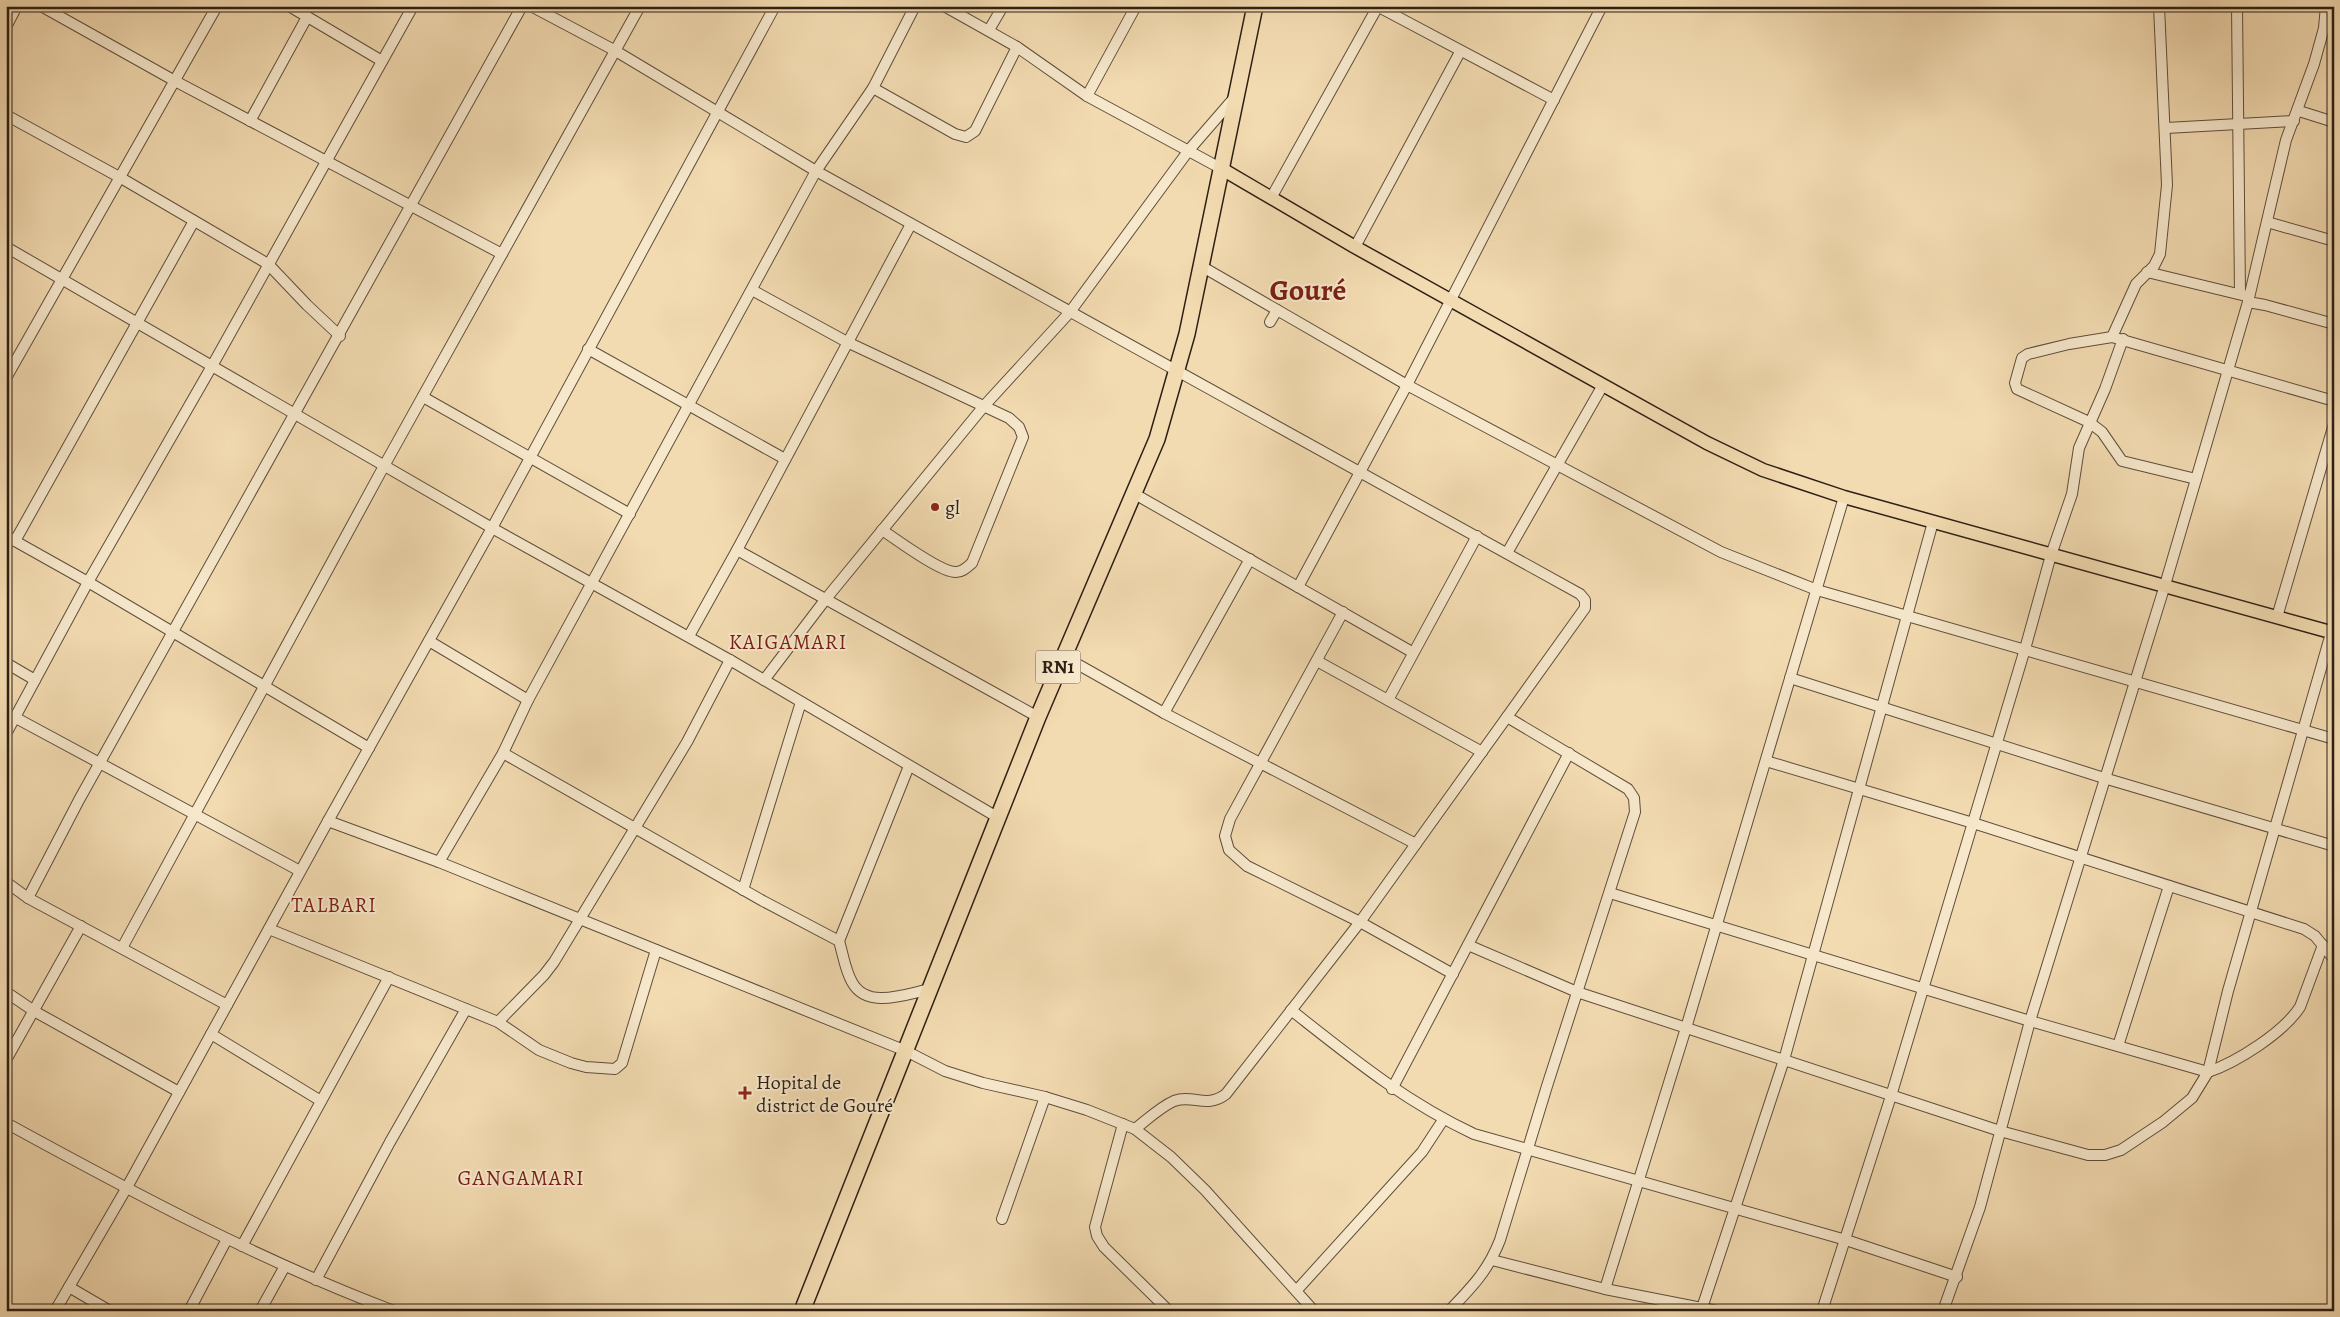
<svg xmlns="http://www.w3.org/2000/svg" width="2340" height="1317" font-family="Alegreya,serif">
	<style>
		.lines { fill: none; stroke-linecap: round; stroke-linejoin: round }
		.minor-casing { stroke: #5e4e3c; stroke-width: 12 }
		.major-casing { stroke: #2d1f15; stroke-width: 15 }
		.highway-casing { stroke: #2d1f15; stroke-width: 18 }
		.minor { stroke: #f7e8cc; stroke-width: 10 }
		.major { stroke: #f3dbb1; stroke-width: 12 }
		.highway { stroke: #f3dbb1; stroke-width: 15 }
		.poi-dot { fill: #8f2418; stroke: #f7e8cc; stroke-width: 2 }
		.labels { text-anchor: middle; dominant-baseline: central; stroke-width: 4; stroke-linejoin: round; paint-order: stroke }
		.shield { fill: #f7e8cc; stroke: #6a5b4c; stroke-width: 1 }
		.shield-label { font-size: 19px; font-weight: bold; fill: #2d1f15 }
		.poi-label { font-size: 20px; fill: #2d1f15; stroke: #f7e8cc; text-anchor: start }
		.neighbourhood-label { font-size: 21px; letter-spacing: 1px; fill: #7a1f14; stroke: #f7e8cc }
		.town-label { font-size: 30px; font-weight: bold; fill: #7a1f14; stroke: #f7e8cc }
	</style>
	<rect width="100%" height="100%" fill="#f3dbb1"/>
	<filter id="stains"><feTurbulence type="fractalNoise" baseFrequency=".004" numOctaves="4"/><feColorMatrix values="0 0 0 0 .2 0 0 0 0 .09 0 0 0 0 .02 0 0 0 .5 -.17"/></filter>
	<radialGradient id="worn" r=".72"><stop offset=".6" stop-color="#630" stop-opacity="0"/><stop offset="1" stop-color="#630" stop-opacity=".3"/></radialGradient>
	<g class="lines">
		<g class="minor-casing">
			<g id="minor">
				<polyline points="41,6 175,81 502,254"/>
				<polyline points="289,6 382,61"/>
				<path d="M531,6L614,50L816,171L1580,594L1585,600V608L1360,922L1226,1094C1207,1109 1193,1094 1174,1101C1160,1107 1147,1120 1135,1129"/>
				<polyline points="944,6 1017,47 1087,96 1222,169"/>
				<polyline points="1377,6 1554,100"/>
				<polyline points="2237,6 2240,294"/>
				<polyline points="6,27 17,6"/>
				<polyline points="989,30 1003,6"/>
				<polyline points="873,88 955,134 966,137 975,131 1017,47"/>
				<polyline points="1087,96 1136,6"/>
				<polyline points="2299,111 2334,122"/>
				<polyline points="6,115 121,178 268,264 307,305 340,336"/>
				<polyline points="250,121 307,17"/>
				<polyline points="2166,128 2294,121"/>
				<polyline points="1271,198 1378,6"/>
				<polyline points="2267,222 2334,241"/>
				<polyline points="6,247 492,528 730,660 997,817"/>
				<polyline points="1355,247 1460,52"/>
				<polyline points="1201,266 1407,385 1721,552 1817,590 2334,739"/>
				<polyline points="2147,272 2246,296"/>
				<path d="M752,290L847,342L1009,418L1019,427L1023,437L972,563C967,567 963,572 956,572C941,573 896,539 882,530"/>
				<polyline points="2248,302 2265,305 2334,324"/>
				<polyline points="1270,322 1277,310"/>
				<polyline points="2112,337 2136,284 2154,266 2160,254 2167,185 2159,6"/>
				<polyline points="588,349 785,459"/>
				<polyline points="6,378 217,6"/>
				<polyline points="423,397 630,514"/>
				<polyline points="2196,479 2122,461 2102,432 2089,422 2017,389 2015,383 2022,358 2028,354 2069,344 2112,337 2334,401"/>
				<polyline points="1133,493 1412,652"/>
				<polyline points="6,536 88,582 369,748"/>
				<polyline points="15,541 194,221"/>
				<polyline points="737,550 1038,717"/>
				<polyline points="1507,553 1603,385"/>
				<polyline points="1298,587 1407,385 1602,6"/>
				<polyline points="1343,612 1230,819 1225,836 1229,850 1247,866 1360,922 1453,974"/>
				<polyline points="2277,617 2334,424"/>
				<polyline points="689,636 737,550 911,224"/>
				<polyline points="429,641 528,700"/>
				<polyline points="1063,656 1164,713 1416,844"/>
				<polyline points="1317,661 1482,752"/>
				<polyline points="6,663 35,680"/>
				<polyline points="1790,678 2104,778 2334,846"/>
				<polyline points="764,680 825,600 984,406 1070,312 1189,150 1235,97"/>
				<polyline points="1388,700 1477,536"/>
				<polyline points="1164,713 1250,559"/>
				<polyline points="16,718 300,871"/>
				<polyline points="6,734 88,582 212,366 413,6"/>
				<path d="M503,753L763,901L839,941C843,954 845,970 852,982C867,1010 906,994 931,989"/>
				<polyline points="1766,761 1973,823 2304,929 2315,936 2334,959"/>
				<polyline points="328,821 439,862 906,1051 945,1071 983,1083 1045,1097 1087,1110 1135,1129 1171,1157 1205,1190 1314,1311"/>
				<polyline points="439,862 503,753 528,700 816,171 873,88 915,6"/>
				<polyline points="6,882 28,898 227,1005"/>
				<polyline points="743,890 801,702"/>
				<path d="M1610,893L2030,1021L2208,1072C2237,1062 2283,1033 2300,1007L2323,945"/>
				<polyline points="28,898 79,800 522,6"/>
				<polyline points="269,929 498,1022 539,1050 571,1063 586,1067 615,1069 622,1063 656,950"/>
				<polyline points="839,941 909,766"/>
				<polyline points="1468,945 1577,992 2000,1131 2088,1155 2105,1155 2121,1150 2163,1122 2192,1098 2208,1072 2228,991 2334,623"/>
				<polyline points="122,948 384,466 640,6"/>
				<polyline points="6,992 34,1011 179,1092"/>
				<path d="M1291,1010C1352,1058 1404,1101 1474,1134L1846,1240L1957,1277"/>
				<polyline points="498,1022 544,975 554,962 687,742 730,660"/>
				<polyline points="211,1034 321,1101"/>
				<polyline points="2118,1046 2169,886"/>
				<polyline points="6,1060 81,926"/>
				<polyline points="1392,1089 1569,753"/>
				<path d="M6,1123C132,1192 259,1260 394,1311"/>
				<polyline points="1123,1124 1095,1227 1097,1236 1104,1247 1169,1311"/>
				<polyline points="1002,1219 1045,1097"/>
				<polyline points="242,1246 389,977"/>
				<polyline points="1492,1260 1605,1289 1717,1311"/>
				<polyline points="316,1280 390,1142 466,1009"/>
				<polyline points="69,1287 110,1311"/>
				<polyline points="1605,1289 1686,1028 1844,497"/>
				<polyline points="1297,1290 1422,1152 1443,1120"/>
				<polyline points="55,1311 126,1189 328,821 492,528 775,6"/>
				<polyline points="189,1311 227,1239"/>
				<polyline points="260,1311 285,1266"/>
				<path d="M1449,1311C1472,1287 1488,1271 1500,1240L1547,1086L1635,812L1634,798L1628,789L1507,717"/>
				<polyline points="1701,1311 1784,1060 1933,522"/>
				<polyline points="1822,1311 1891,1096 2025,649 2051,555 2072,494 2079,448 2105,389 2123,339"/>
				<polyline points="1943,1311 1980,1207 2030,1021 2165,585 2248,302 2286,140 2314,64 2324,28 2326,6"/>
			</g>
		</g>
		<g class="major-casing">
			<polyline id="major" points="1222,169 1355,247 1707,443 1763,470 1844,497 2334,633"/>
		</g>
		<g class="highway-casing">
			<polyline id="highway" points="802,1311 1038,717 1157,439 1187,334 1255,6"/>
		</g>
		<use href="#minor" class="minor"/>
		<use href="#major" class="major"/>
		<use href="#highway" class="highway"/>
	</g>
	<g class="poi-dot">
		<circle cx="935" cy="507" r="5"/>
		<path d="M742.5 1085.5h5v5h5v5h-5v5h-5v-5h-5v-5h5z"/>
	</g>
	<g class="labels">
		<rect class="shield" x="1035.5" y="650.5" width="45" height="33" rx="4"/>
		<g class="shield-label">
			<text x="1058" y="667">RN1</text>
		</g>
		<g class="poi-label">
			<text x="945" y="507">gl</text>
			<text x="756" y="1082">Hopital de<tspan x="756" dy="23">district de Gouré</tspan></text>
		</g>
		<g class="neighbourhood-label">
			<text x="788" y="642">KAIGAMARI</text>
			<text x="334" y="905">TALBARI</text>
			<text x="521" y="1178">GANGAMARI</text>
		</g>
		<g class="town-label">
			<text x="1308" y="290">Gouré</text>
		</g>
	</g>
	<rect width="2340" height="1317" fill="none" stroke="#f3dbb1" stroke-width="25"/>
	<rect x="8" y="8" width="2325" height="1302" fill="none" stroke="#2d1f15" stroke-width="2.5"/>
	<rect x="12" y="12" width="2315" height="1292" fill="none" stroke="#2d1f15"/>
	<rect width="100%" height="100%" filter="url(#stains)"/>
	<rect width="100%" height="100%" fill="url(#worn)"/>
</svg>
